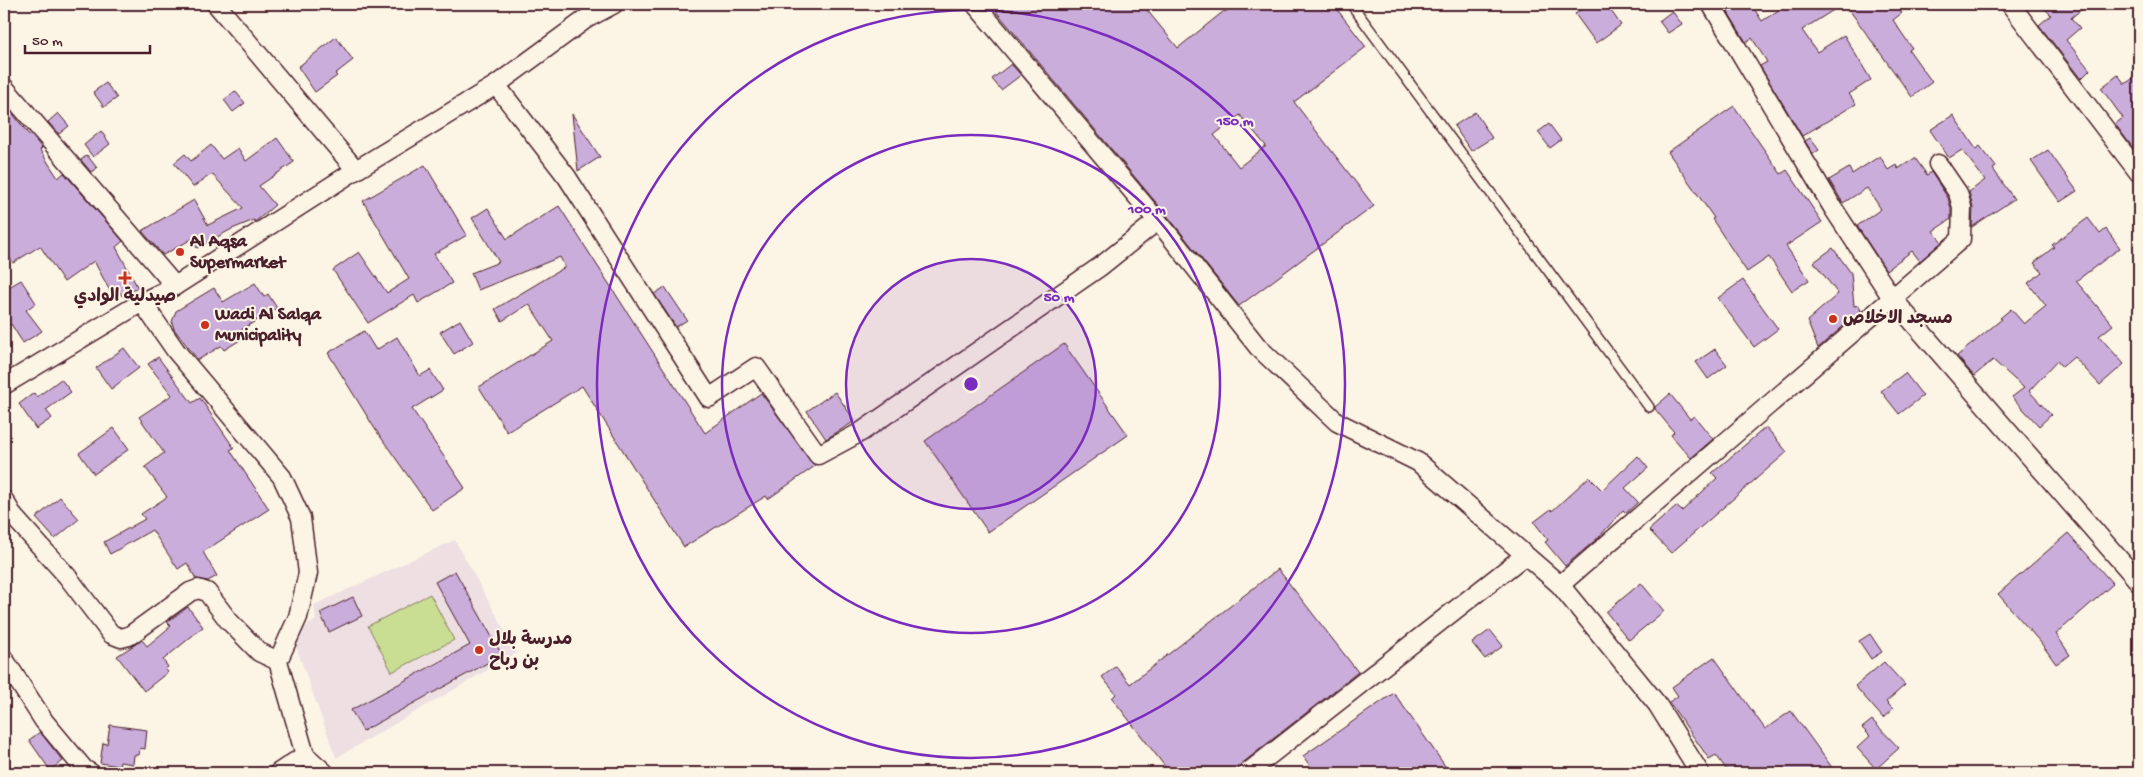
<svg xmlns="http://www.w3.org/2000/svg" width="2143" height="777" font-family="'Gochi Hand','Playpen Sans Arabic',sans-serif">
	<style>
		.built { fill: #eddfe2 }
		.green { fill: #c9de93; stroke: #8a7e5f }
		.building { fill: #caadda; stroke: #4a1f2b; fill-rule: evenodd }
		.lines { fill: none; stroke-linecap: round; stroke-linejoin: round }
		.service-casing { stroke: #4a1f2b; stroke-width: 12 }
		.minor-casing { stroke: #4a1f2b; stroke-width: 21 }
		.service { stroke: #fcf5e5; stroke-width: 9 }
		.minor { stroke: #fcf5e5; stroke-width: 18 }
		.ring { fill: none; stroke: #7b2cbf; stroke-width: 2.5 }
		.poi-dot { fill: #c8321e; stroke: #fcf5e5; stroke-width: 2 }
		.labels { text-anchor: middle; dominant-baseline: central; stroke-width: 4; stroke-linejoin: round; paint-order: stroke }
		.poi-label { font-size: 18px; font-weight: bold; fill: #4a1f2b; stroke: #fcf5e5; text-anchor: start }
		.centre { fill: #7b2cbf; stroke: #fcf5e5; stroke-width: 2.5 }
		.ring-label { font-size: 15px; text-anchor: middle; font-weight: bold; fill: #7b2cbf; stroke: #fcf5e5; stroke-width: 4; stroke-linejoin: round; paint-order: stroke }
	</style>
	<rect width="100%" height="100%" fill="#fcf5e5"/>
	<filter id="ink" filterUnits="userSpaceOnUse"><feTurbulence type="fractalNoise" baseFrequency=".02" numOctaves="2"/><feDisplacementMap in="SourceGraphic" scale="10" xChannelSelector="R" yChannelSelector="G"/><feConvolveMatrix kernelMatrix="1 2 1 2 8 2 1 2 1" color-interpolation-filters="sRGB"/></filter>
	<g filter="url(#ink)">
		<polygon class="built" points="455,540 517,653 336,758 292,635 316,620 314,605"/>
		<polygon class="green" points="430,594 454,640 392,672 368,626"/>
		<g class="building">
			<path d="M990,4H1142L1178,48L1224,11L1225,12L1236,4H1333L1366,47L1294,102L1374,206L1239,306L1174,224ZM1240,115L1266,146L1239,167L1214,135Z"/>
			<polygon points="1588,4 1606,4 1621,25 1596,43 1575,14"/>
			<polygon points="1723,4 1751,4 1762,21 1788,4 1843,4 1802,30 1817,52 1844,35 1871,80 1849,94 1856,104 1802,136 1760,66 1767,62 1752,38 1746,42"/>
			<polygon points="1845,4 1895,4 1902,13 1893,20 1912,48 1909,50 1932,82 1912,97"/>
			<polygon points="2040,4 2088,4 2071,18 2080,28 2066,40 2090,70 2081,79 2039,25 2051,15"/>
			<polygon points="1672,11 1682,24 1668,33 1659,21"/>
			<polygon points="336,37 353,60 335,74 337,76 315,92 298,67"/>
			<polygon points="1011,64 1021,75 1001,90 992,79"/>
			<polygon points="2139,74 2139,156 2115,124 2123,118 2101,88 2118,75 2125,84"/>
			<polygon points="106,83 117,98 104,107 93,92"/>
			<polygon points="235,91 245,103 233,112 224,100"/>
			<polygon points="1734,106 1781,174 1787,170 1822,222 1786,246 1809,280 1792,291 1769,257 1747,272 1712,219 1714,218 1668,152"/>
			<polygon points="10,110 30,136 31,135 42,148 40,150 58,178 64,173 123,241 116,247 138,288 122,296 117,287 110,291 94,261 64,282 40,246 13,263 4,248 4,114"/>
			<polygon points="1475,112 1492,138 1471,151 1454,126"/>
			<polygon points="58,113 69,126 59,134 48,122"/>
			<polygon points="572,114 600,157 578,171"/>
			<polygon points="1953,115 1976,149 1980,146 1996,167 1993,169 2014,199 1972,227 1973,207 1969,192 1985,180 1962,150 1949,158 1930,130"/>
			<polygon points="1549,124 1561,140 1550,148 1538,132"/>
			<polygon points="101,131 110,144 93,157 84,145"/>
			<polygon points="277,138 294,162 259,186 275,205 255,222 254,220 232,229 197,248 192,239 163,255 142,231 194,200 208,225 243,208 212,174 193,187 174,163 185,154 191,161 211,145 222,159 238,148 246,161"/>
			<polygon points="1810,138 1819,150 1813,154 1805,141"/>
			<polygon points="2048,150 2077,191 2060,202 2031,161"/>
			<polygon points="87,155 97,168 91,172 81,160"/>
			<polygon points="1880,156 1888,170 1896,165 1898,169 1915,158 1927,175 1931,172 1948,198 1951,208 1951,219 1933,231 1942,242 1920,261 1912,251 1886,270 1857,226 1881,209 1867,188 1843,203 1829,180 1849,168 1852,174"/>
			<polygon points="425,165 467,235 434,254 452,283 418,303 414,295 368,323 333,270 359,252 387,293 409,279 363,201"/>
			<polygon points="559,206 705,433 761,393 815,466 768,499 766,496 684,547 582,386 507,432 479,387 553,341 529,304 502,321 495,309 565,267 560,257 478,290 471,273 499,262 472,218 488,208 507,239"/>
			<polygon points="2088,218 2100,234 2106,229 2120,248 2076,281 2113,325 2099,336 2124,364 2100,385 2074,357 2062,367 2057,361 2029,391 2051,415 2039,426 2012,397 2024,388 1993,360 1974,376 1957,356 2002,319 2000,318 2011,309 2024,324 2046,306 2028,283 2042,272 2034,263 2054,247 2052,245"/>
			<polygon points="1833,248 1851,273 1854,306 1859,305 1861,311 1818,348 1807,321 1838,294 1814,262"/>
			<polygon points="21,280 36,303 26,310 42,331 23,343 11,324 4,328 4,290"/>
			<polygon points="1743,280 1778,329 1754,347 1718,298"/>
			<polygon points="255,283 264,297 268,294 277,308 241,330 245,337 224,350 221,346 198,360 174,329 172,322 176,311 214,288 223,302"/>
			<polygon points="665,287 687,320 676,327 654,294"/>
			<polygon points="460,320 473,342 454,354 440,332"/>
			<polygon points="364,331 376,350 397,337 420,376 430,370 443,390 412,409 465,488 432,510 375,429 328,353"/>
			<polygon points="1064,344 1128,435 988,532 925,441"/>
			<polygon points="124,348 139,368 111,389 96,368"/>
			<polygon points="1715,349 1727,365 1708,379 1696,362"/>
			<polygon points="158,357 192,403 200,398 234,448 230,450 269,509 203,552 217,576 208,581 196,579 187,563 178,569 152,530 110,554 104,542 145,519 141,514 167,497 145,467 164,453 139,417 172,395 148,364"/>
			<polygon points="1905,373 1923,396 1899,414 1881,391"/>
			<polygon points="61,379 71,392 46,410 52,418 36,429 19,404 34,393 37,397"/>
			<polygon points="835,392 855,421 826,439 807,411"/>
			<polygon points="1670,394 1690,419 1694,416 1713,439 1691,458 1671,435 1674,432 1655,409 1655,407"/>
			<polygon points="1766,427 1787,452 1671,553 1649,530 1676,506 1682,511 1717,478 1712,473"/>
			<polygon points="114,428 129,449 94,474 79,453"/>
			<polygon points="1638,456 1648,468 1625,488 1638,502 1626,513 1623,510 1599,537 1565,566 1545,542 1548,540 1534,522 1551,509 1552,511 1589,477 1602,490"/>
			<polygon points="60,497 79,519 55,539 36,518"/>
			<polygon points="2068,533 2113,584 2056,634 2070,655 2056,664 2041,643 1998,594"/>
			<polygon points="1278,569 1358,672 1240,765 1234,773 1170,773 1112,698 1116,694 1102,677 1116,666 1130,684"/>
			<polygon points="455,571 502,655 363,731 351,710 470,645 435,582"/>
			<polygon points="1641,583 1664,611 1629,640 1606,612"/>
			<polygon points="353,597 362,616 329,632 320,613"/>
			<polygon points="188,607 203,627 163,660 168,667 165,669 168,672 144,691 117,656 142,640 147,646 171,626 167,622"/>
			<polygon points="1490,630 1503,646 1485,659 1472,643"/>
			<polygon points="1870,634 1882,652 1871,659 1859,641"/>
			<polygon points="1714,657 1765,729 1791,711 1836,773 1729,773 1716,755 1709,759 1669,702 1678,696 1672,687"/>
			<polygon points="1884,662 1905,685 1886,702 1893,709 1883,718 1855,686"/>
			<polygon points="1394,693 1450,773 1315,773 1303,756"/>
			<polygon points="1872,720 1899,748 1876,769 1857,748 1870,736 1862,728"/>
			<polygon points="110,725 147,730 145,749 140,748 139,755 134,755 133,764 120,762 119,766 100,763 103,743 107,744"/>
			<polygon points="40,732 63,761 50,770 29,740"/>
		</g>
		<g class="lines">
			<g class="service-casing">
				<polyline id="service" points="1351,4 1649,407"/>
			</g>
			<g class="minor-casing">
				<g id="minor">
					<polyline points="216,4 356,170"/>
					<polyline points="975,4 1166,231 1258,347 1337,422 1418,462 1560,585 1657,704 1700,773"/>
					<polyline points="1711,4 1833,208 1892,298 2139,582"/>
					<polyline points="2010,4 2139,173"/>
					<polyline points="496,85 567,177 709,398 756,367 818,455 861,432 1101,266 1157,221"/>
					<polyline points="4,87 175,286"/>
					<polyline points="142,302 176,351 282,477 301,518 308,573 298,617 278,661 305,755 325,773"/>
					<polyline points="4,385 142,302 175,286 356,170 496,85 586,19 614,4"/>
					<polyline points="4,500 14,517 67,576 111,634 121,638 129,636 190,592 198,589 207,592 228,620 259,652 278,661"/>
					<polyline points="1560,585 1961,239 1962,207 1958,193 1938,164"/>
					<polyline points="4,659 44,721 84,769 91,773"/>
					<polyline points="278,773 305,755"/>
					<polyline points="1247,773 1524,556"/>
				</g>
			</g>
			<use href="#service" class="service"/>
			<use href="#minor" class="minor"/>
		</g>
	</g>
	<circle cx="971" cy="384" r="125" fill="#7b2cbf" fill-opacity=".12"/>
	<g class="ring">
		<circle cx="971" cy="384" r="125"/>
		<circle cx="971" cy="384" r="249"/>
		<circle cx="971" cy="384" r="374"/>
	</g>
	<g class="poi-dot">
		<circle cx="180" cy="252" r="5"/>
		<path d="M122.5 270.5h5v5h5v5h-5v5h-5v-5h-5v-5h5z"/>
		<circle cx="1833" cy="319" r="5"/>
		<circle cx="205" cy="325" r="5"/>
		<circle cx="479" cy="650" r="5"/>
	</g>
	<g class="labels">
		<g class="poi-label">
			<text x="190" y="242">Al Aqsa<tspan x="190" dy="21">Supermarket</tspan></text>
			<text x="125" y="297" text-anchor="middle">صيدلية الوادي</text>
			<text x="215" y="315">Wadi Al Salqa<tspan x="215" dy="21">Municipality</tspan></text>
			<text x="1843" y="319">مسجد الاخلاص</text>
			<text x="489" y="640">مدرسة بلال<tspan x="489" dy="21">بن رباح</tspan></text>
		</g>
	</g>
	<circle cx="971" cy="384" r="8" class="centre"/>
	<g class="ring-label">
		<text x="1235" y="125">150 m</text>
		<text x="1147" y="213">100 m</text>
		<text x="1059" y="301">50 m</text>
	</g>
	<rect width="2143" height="777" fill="none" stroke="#fcf5e5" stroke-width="20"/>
	<rect x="10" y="10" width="2123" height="757" fill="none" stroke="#4a1f2b" stroke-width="2" filter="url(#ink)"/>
	<path d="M25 45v8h125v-8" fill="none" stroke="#4a1f2b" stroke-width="2.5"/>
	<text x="32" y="45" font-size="15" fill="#4a1f2b" stroke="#fcf5e5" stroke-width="4" paint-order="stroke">50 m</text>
</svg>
